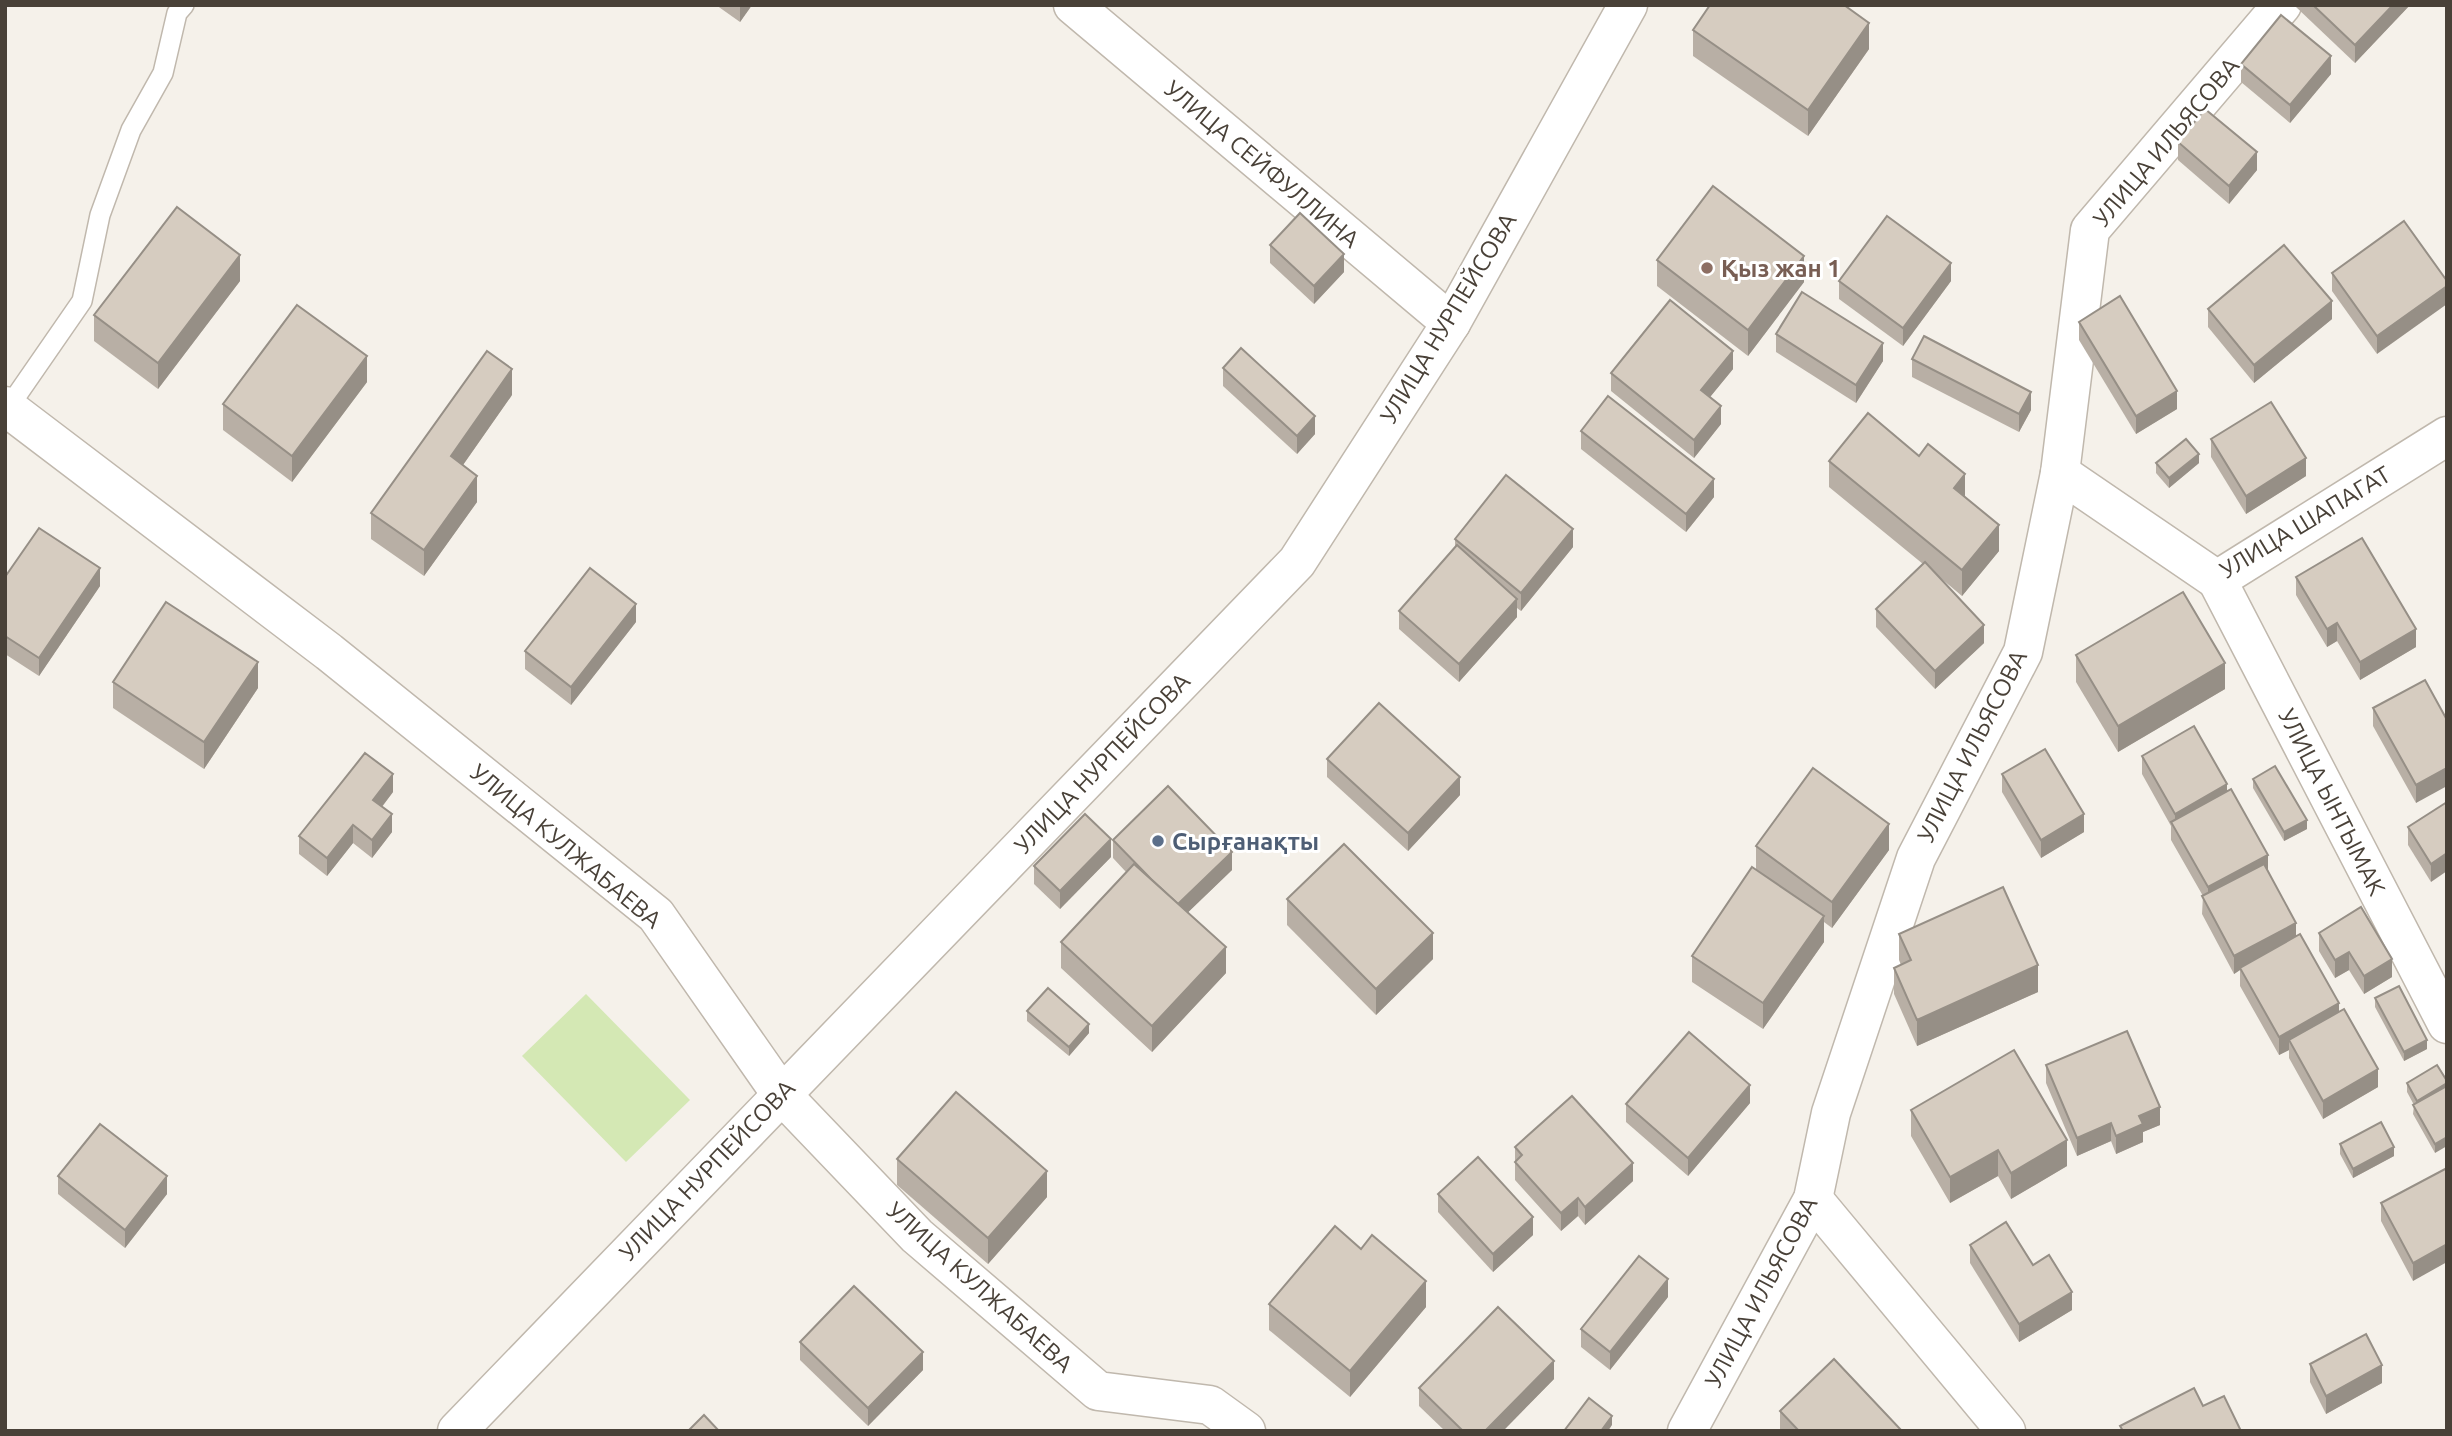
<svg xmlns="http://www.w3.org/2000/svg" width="2452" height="1436" font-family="Ubuntu,sans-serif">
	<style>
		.green { fill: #d4e8b4 }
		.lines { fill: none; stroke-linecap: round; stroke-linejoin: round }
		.lane-casing { stroke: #c0b8ad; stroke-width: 22 }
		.street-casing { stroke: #c0b8ad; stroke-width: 41 }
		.lane { stroke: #fff; stroke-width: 19 }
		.street { stroke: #fff; stroke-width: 38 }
		.wall { fill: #b8afa5 }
		.shaded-wall { fill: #968f86 }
		.building { fill: #d6ccc0; stroke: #968f86; stroke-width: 2 }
		.education-dot { fill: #8d6e63; stroke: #fff; stroke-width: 2.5 }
		.service-dot { fill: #5c6f8a; stroke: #fff; stroke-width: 2.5 }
		.labels { text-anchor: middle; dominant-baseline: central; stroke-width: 6; stroke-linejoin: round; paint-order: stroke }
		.street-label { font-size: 24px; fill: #494138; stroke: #fff }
		.education-label { font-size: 24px; font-weight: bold; fill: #785e54; stroke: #fff; text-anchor: start }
		.service-label { font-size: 24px; font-weight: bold; fill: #4e5e75; stroke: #fff; text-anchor: start }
	</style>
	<rect width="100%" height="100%" fill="#f5f1ea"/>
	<polygon class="green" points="586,994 690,1100 626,1162 522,1056"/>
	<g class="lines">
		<g class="lane-casing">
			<polyline id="lane" points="8,408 82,301 100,215 131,130 163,73 177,13 184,5"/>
		</g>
		<g class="street-casing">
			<g id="street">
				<polyline points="1073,5 1451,323"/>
				<polyline points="5,406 329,652 656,915 781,1094 917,1236 1098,1391 1210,1405 1246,1431"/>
				<polyline points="2060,473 2217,580 2447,436"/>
				<polyline points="2217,580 2447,1024"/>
				<polyline points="1813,1199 2006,1431"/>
				<polyline points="457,1431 1297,562 1451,323 1628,5"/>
				<polyline points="1687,1431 1813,1199 1831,1113 1916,858 2023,652 2060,473 2090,230 2282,5"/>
			</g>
		</g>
		<use href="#lane" class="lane"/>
		<use href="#street" class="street"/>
	</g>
	<g class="wall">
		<polygon points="716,5 752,5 740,22"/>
		<polygon points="2296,5 2410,5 2355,63 2296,7"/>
		<polygon points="1693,30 1869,49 1808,136 1693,56"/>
		<polygon points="2241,64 2331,74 2290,123 2241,82"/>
		<polygon points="2178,142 2257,170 2229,204 2178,160"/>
		<polygon points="2404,221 2377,354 2332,291 2332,273"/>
		<polygon points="1270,245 1344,272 1314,304 1270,263"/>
		<polygon points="1657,260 1804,282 1748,356 1657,286"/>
		<polygon points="240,281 158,389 94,341 94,315"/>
		<polygon points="1839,281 1951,281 1903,346 1839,299"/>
		<polygon points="2208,309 2332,319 2254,383 2208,327"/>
		<polygon points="2079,322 2177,409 2136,434 2079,340"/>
		<polygon points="1776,334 1883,361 1856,403 1776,352"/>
		<polygon points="1912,359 2031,410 2019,432 1912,377"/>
		<polygon points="1223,368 1315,434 1297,454 1223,386"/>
		<polygon points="1733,369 1710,397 1721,424 1694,458 1611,391 1611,373"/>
		<polygon points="367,382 292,482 223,430 223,404"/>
		<polygon points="512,395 463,465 477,502 424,576 371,539 371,513"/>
		<polygon points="1581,431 1714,497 1686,532 1581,449"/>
		<polygon points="2211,439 2306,476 2246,514 2211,457"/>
		<polygon points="1919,456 1965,497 1999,551 1962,596 1937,575 1984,643 1935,689 1876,627 1876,609 1923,564 1829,487 1829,461"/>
		<polygon points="2156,463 2199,463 2169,488 2156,473"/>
		<polygon points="1455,539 1573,547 1521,611 1517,608 1517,617 1459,682 1399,629 1399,611 1455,548"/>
		<polygon points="5,577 100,586 39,676 5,654"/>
		<polygon points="2296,577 2416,647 2360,680 2337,641 2327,647 2296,595"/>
		<polygon points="636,622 571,705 525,669 525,651"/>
		<polygon points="2076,655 2225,689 2118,752 2076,682"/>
		<polygon points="113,682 258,688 204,769 113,708"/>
		<polygon points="2373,708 2447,720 2416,803 2373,726"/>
		<polygon points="2142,756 2227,792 2268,870 2296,937 2339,1012 2378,1087 2323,1119 2289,1058 2289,1050 2279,1055 2240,986 2240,970 2234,974 2202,914 2203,896 2171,840 2171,826 2142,774"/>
		<polygon points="1327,759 1460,795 1408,851 1327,777"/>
		<polygon points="2002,774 2084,832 2041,858 2002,792"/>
		<polygon points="2253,779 2307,829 2284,841 2253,788"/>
		<polygon points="393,792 382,807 392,832 372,858 353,843 327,876 299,854 299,836"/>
		<polygon points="2447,802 2431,882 2408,845 2408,827"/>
		<polygon points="1113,840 1232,870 1188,912 1226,973 1152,1052 1061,968 1061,942 1126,872 1113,858"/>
		<polygon points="1756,846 1889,850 1832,928 1824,922 1824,942 1763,1029 1692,982 1692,956 1756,870"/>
		<polygon points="1111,857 1060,909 1034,884 1034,866"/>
		<polygon points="1287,899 1433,959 1376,1015 1287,925"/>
		<polygon points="2319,933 2392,977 2364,994 2349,970 2335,978 2319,951"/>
		<polygon points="1899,934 2038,992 1917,1046 1894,994 1894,968 1901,965 1899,960"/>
		<polygon points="2375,998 2427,1049 2404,1061 2375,1007"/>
		<polygon points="1027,1011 1089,1033 1069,1056 1027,1021"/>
		<polygon points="2046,1065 2160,1125 2143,1132 2143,1142 2116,1154 2111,1141 2077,1156 2046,1083"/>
		<polygon points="2437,1065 2435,1153 2413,1114 2414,1105 2407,1092 2407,1083"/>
		<polygon points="1750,1103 1688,1176 1626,1122 1626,1104"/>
		<polygon points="1911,1110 2067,1166 2011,1199 1998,1176 1950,1203 1911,1136"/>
		<polygon points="2340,1144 2394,1156 2353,1178 2340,1154"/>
		<polygon points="1515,1147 1633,1181 1585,1225 1578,1216 1561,1231 1515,1180"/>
		<polygon points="897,1159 1047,1197 988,1264 897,1185"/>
		<polygon points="2447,1168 2413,1281 2381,1221 2381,1203"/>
		<polygon points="58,1176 167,1194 125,1248 58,1194"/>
		<polygon points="1438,1194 1533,1235 1493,1272 1438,1212"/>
		<polygon points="1970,1245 2033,1265 2072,1310 2019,1342 1970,1263"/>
		<polygon points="1668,1297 1610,1370 1581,1347 1581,1329"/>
		<polygon points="1269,1304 1426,1307 1350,1397 1269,1330"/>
		<polygon points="800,1342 923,1370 868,1426 800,1360"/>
		<polygon points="2310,1364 2382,1383 2326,1414 2310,1382"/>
		<polygon points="1554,1379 1503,1431 1445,1431 1419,1406 1419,1388"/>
		<polygon points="1780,1411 1902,1431 1782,1431 1780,1429"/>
	</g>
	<g class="shaded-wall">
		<polygon points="740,5 752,5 740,22"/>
		<polygon points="2393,5 2410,5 2355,63 2355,45"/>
		<polygon points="1869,23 1869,49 1808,136 1808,110"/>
		<polygon points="2331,56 2331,74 2290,123 2290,105"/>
		<polygon points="2257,152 2257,170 2229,204 2229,186"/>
		<polygon points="1344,254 1344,272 1314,304 1314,286"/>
		<polygon points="240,255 240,281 158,389 158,363"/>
		<polygon points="1804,256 1804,282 1748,356 1748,330"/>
		<polygon points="1951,263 1951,281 1903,346 1903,328"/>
		<polygon points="2447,286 2447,304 2377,354 2377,336"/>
		<polygon points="2332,301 2332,319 2254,383 2254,365"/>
		<polygon points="1883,343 1883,361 1856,403 1856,385"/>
		<polygon points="1733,351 1733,369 1701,408 1701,390"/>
		<polygon points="367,356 367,382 292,482 292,456"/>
		<polygon points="512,369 512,395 451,482 451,456"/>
		<polygon points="2177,391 2177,409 2136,434 2136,416"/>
		<polygon points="2031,392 2031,410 2019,432 2019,414"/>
		<polygon points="1721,406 1721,424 1694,458 1694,440"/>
		<polygon points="1315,416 1315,434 1297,454 1297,436"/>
		<polygon points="2199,454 2199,463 2169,488 2169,478"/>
		<polygon points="2306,458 2306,476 2246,514 2246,496"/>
		<polygon points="1965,474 1965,500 1954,488"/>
		<polygon points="477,476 477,502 424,576 424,550"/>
		<polygon points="1714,479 1714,497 1686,532 1686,514"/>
		<polygon points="1999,525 1999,551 1962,596 1962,570"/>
		<polygon points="1573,529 1573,547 1521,611 1521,593"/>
		<polygon points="100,568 100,586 39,676 39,658"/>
		<polygon points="1517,599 1517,617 1459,682 1459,664"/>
		<polygon points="636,604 636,622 571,705 571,687"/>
		<polygon points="2337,623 2337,641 2327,647 2327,629"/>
		<polygon points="1984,625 1984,643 1935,689 1935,671"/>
		<polygon points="2416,629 2416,647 2360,680 2360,662"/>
		<polygon points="258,662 258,688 204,769 204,742"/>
		<polygon points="2225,663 2225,689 2118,752 2118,726"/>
		<polygon points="2447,768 2447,786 2416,803 2416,785"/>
		<polygon points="393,774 393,792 373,818 373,800"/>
		<polygon points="1460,777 1460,795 1408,851 1408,833"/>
		<polygon points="2227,784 2227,802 2175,828 2175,814"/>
		<polygon points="392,814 392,832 372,858 372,840"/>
		<polygon points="2084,814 2084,832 2041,858 2041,840"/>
		<polygon points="2307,820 2307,829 2284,841 2284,832"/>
		<polygon points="1889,824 1889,850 1832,928 1832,902"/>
		<polygon points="353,825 353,843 327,876 327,858"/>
		<polygon points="1111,839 1111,857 1060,909 1060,891"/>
		<polygon points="1232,852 1232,870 1177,923 1177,905"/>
		<polygon points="2447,853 2447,871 2431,882 2431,864"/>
		<polygon points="2268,855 2268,873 2208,905 2208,887"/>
		<polygon points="1824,916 1824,942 1763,1029 1763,1003"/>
		<polygon points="2296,923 2296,941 2240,968 2240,970 2234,974 2234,956"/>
		<polygon points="1433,933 1433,959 1376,1015 1376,989"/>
		<polygon points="1226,947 1226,973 1152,1052 1152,1026"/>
		<polygon points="2349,952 2349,970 2335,978 2335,960"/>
		<polygon points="2392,959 2392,977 2364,994 2364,976"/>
		<polygon points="2038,965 2038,992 1917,1046 1917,1020"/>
		<polygon points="2339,1003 2339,1021 2289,1040 2289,1050 2279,1055 2279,1037"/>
		<polygon points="1089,1024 1089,1033 1069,1056 1069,1047"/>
		<polygon points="2427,1040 2427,1049 2404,1061 2404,1052"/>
		<polygon points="2378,1069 2378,1087 2323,1119 2323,1101"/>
		<polygon points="2447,1083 2447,1092 2417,1110 2417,1101"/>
		<polygon points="1750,1085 1750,1103 1688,1176 1688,1158"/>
		<polygon points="2160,1107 2160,1125 2143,1132 2143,1142 2116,1154 2116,1136 2139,1116"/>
		<polygon points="2111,1123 2111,1141 2077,1156 2077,1138"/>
		<polygon points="2447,1137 2447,1146 2435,1153 2435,1144"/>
		<polygon points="2067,1140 2067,1166 2011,1199 2011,1173"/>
		<polygon points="2394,1147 2394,1156 2353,1178 2353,1169"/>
		<polygon points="1998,1150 1998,1176 1950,1203 1950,1177"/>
		<polygon points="1633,1163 1633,1181 1585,1225 1585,1207"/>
		<polygon points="1047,1171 1047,1197 988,1264 988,1238"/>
		<polygon points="167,1176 167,1194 125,1248 125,1230"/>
		<polygon points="1578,1198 1578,1216 1561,1231 1561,1213"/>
		<polygon points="1533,1217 1533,1235 1493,1272 1493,1254"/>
		<polygon points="2447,1244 2447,1262 2413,1281 2413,1263"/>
		<polygon points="1668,1279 1668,1297 1610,1370 1610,1352"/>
		<polygon points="1426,1281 1426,1307 1350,1397 1350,1371"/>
		<polygon points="2072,1292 2072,1310 2019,1342 2019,1324"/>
		<polygon points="923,1352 923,1370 868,1426 868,1408"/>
		<polygon points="1554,1361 1554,1379 1503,1431 1485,1431"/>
		<polygon points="2382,1365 2382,1383 2326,1414 2326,1396"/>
		<polygon points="1612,1416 1612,1425 1608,1431 1601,1431"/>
	</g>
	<g class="building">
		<polygon points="1710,5 1844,5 1869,23 1808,110 1693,30"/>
		<polygon points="2313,5 2393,5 2355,45"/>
		<polygon points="2281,15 2331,56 2290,105 2241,64"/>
		<polygon points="2205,109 2257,152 2229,186 2178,142"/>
		<polygon points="1713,186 1804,256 1748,330 1657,260"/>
		<polygon points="177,207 240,255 158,363 94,315"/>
		<polygon points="1300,213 1344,254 1314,286 1270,245"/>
		<polygon points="1887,216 1951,263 1903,328 1839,281"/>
		<polygon points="2404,221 2447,281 2447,286 2377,336 2332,273"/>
		<polygon points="2284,245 2332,301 2254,365 2208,309"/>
		<polygon points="1802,292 1883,343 1856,385 1776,334"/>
		<polygon points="2120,296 2177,391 2136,416 2079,322"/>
		<polygon points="1670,300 1733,351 1701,390 1721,406 1694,440 1611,373"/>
		<polygon points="297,305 367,356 292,456 223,404"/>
		<polygon points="1924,336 2031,392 2019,414 1912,359"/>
		<polygon points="1241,348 1315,416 1297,436 1223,368"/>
		<polygon points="487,351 512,369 451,456 477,476 424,550 371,513"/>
		<polygon points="1608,396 1714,479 1686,514 1581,431"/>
		<polygon points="2271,402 2306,458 2246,496 2211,439"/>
		<polygon points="1868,413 1919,456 1928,444 1965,474 1954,488 1999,525 1962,570 1829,461"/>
		<polygon points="2186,439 2199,454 2169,478 2156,463"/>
		<polygon points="1506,475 1573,529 1521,593 1455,539"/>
		<polygon points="39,528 100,568 39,658 5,636 5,577"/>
		<polygon points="2362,538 2416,629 2360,662 2337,623 2327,629 2296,577"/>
		<polygon points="1457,545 1517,599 1459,664 1399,611"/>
		<polygon points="1925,562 1984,625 1935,671 1876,609"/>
		<polygon points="590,568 636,604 571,687 525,651"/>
		<polygon points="2183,592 2225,663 2118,726 2076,655"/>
		<polygon points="166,602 258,662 204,742 113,682"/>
		<polygon points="2425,680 2447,720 2447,768 2416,785 2373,708"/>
		<polygon points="1379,703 1460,777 1408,833 1327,759"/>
		<polygon points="2194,726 2227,784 2175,814 2142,756"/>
		<polygon points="2045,749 2084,814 2041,840 2002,774"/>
		<polygon points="365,753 393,774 373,800 392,814 372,840 353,825 327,858 299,836"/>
		<polygon points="2275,766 2307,820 2284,832 2253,779"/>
		<polygon points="1813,768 1889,824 1832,902 1756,846"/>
		<polygon points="1168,786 1232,852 1178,904 1151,879 1113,840"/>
		<polygon points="2231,789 2268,855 2208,887 2171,822"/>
		<polygon points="2447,802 2447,853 2431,864 2408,827"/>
		<polygon points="1085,814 1111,839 1060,891 1034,866"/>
		<polygon points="1344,844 1433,933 1376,989 1287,899"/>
		<polygon points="1134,864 1226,947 1152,1026 1061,942"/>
		<polygon points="2264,864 2296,923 2234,956 2202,896"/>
		<polygon points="1752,867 1824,916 1763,1003 1692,956"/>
		<polygon points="2003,887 2038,965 1917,1020 1894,968 1911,960 1899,934"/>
		<polygon points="2361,907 2392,959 2364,976 2349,952 2335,960 2319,933"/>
		<polygon points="2300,934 2339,1003 2279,1037 2240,968"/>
		<polygon points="2399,986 2427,1040 2404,1052 2375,998"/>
		<polygon points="1048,988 1089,1024 1069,1047 1027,1011"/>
		<polygon points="2344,1009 2378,1069 2323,1101 2289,1040"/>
		<polygon points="2127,1031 2160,1107 2139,1116 2143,1124 2116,1136 2111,1123 2077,1138 2046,1065"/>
		<polygon points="1689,1032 1750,1085 1688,1158 1626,1104"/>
		<polygon points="2014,1050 2067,1140 2011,1173 1998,1150 1950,1177 1911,1110"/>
		<polygon points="2437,1065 2447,1081 2447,1083 2417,1101 2407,1083"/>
		<polygon points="2447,1086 2447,1137 2435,1144 2413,1105"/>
		<polygon points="956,1092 1047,1171 988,1238 897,1159"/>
		<polygon points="1572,1096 1633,1163 1585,1207 1578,1198 1561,1213 1515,1162 1522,1155 1515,1147"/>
		<polygon points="2381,1122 2394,1147 2353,1169 2340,1144"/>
		<polygon points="100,1124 167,1176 125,1230 58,1176"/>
		<polygon points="1478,1157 1533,1217 1493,1254 1438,1194"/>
		<polygon points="2447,1168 2447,1244 2413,1263 2381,1203"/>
		<polygon points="2006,1222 2033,1265 2049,1255 2072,1292 2019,1324 1970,1245"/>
		<polygon points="1335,1226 1361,1249 1372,1235 1426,1281 1350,1371 1269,1304"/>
		<polygon points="1639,1256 1668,1279 1610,1352 1581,1329"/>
		<polygon points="854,1286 923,1352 868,1408 800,1342"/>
		<polygon points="1498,1307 1554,1361 1485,1431 1463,1431 1419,1388"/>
		<polygon points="2366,1334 2382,1365 2326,1396 2310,1364"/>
		<polygon points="1834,1359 1902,1431 1799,1431 1780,1411"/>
		<polygon points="2194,1388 2203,1406 2224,1396 2241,1431 2123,1431 2120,1426"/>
		<polygon points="1589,1398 1612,1416 1601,1431 1564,1431"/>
		<polygon points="704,1415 719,1431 688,1431"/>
	</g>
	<circle class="education-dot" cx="1707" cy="268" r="7"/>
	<circle class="service-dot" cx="1158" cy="841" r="7"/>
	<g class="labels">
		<g class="street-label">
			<text transform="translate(2166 142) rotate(-50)">УЛИЦА ИЛЬЯСОВА</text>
			<text transform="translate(1262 164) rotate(40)">УЛИЦА СЕЙФУЛЛИНА</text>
			<text transform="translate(1448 318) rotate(-59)">УЛИЦА НУРПЕЙСОВА</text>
			<text transform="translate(2305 522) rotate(-31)">УЛИЦА ШАПАГАТ</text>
			<text transform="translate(1972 746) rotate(-63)">УЛИЦА ИЛЬЯСОВА</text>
			<text transform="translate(1102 763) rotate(-46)">УЛИЦА НУРПЕЙСОВА</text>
			<text transform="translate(2332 802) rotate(63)">УЛИЦА ЫНТЫМАК</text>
			<text transform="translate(566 846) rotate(40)">УЛИЦА КУЛЖАБАЕВА</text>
			<text transform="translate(707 1170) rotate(-46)">УЛИЦА НУРПЕЙСОВА</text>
			<text transform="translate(980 1287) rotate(42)">УЛИЦА КУЛЖАБАЕВА</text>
			<text transform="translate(1761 1292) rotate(-62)">УЛИЦА ИЛЬЯСОВА</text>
		</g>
		<g class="education-label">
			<text x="1721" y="268">Қыз жан 1</text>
		</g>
		<g class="service-label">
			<text x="1172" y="841">Сырғанақты</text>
		</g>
	</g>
	<rect width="2452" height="1436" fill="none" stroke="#494138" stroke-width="14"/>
</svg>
